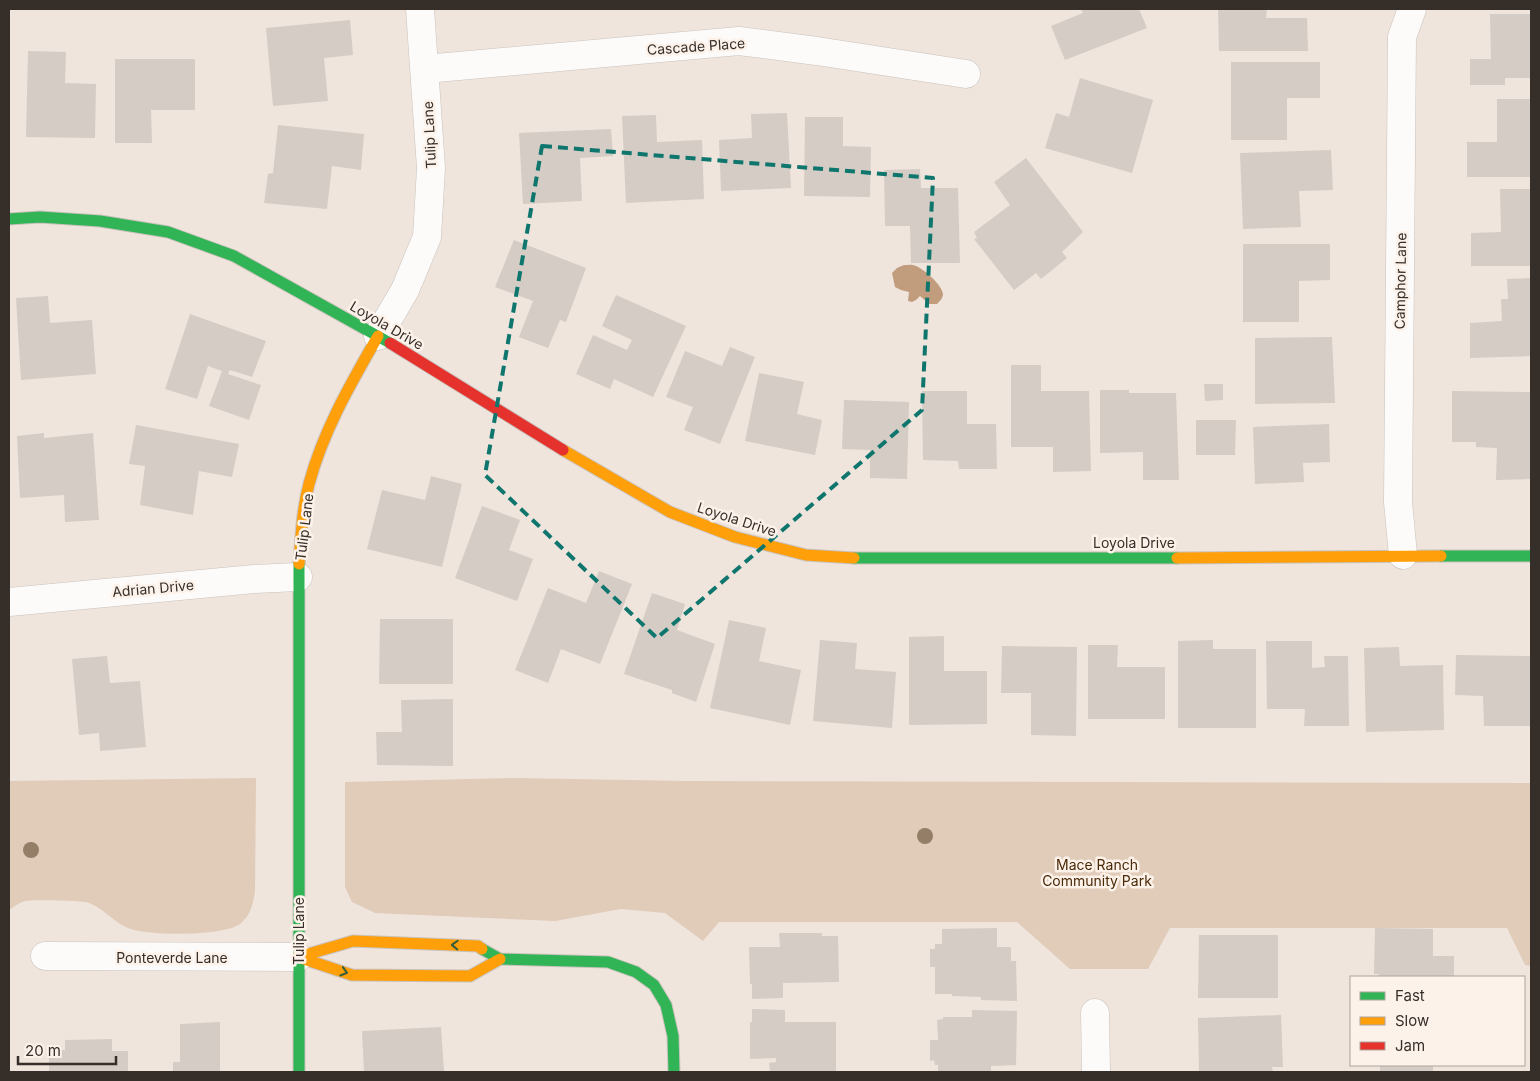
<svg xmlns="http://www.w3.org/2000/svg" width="1540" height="1081" font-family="Inter,sans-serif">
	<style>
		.green { fill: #e1cbb9 }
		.water { fill: #c19d7e }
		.building { fill: #d4ccc5 }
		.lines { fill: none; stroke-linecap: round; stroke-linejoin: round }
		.street-casing { stroke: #c9c2bc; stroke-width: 29 }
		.fast-casing { stroke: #c9c2bc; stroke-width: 13 }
		.slow-casing { stroke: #c9c2bc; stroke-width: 13 }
		.jam-casing { stroke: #c9c2bc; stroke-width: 13 }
		.street { stroke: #fdfbfa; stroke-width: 28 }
		.fast { stroke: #30b455; stroke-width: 11 }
		.slow { stroke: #ff9f0a; stroke-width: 11 }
		.jam { stroke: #e5322d; stroke-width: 11 }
		.tree { fill: #947e67 }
		.oneway { stroke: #335d38 }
		.marked { fill: none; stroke: #0f766e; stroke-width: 4; stroke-dasharray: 10 6; stroke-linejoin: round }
		.labels { text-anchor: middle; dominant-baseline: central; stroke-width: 5; stroke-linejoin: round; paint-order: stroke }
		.street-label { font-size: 14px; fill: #352e29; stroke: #fdf2ea }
		.park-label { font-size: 14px; fill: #4a2907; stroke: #fdf2ea }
	</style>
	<rect width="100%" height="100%" fill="#efe5dd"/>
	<g class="green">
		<path d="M256,778L255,891C253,904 251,915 240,924C224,936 150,936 131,929C114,924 104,907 86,902C80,901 31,899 25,901C20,902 14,907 9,910V781Z"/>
		<polygon points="514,778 686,781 1531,783 1531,966 1525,965 1507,928 1170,928 1148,969 1070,969 1017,922 719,922 703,941 665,913 621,909 555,921 375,913 352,902 345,887 345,782"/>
	</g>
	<path class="water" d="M904,265C907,265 912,264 916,266C924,269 942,285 943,294C943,298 940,301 937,304H929L920,296L916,300L912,302L908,301L909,292L901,290L895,287L892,273L897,268Z"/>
	<g class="building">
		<polygon points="1081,9 1139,9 1147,28 1065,60 1051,26 1083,13"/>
		<polygon points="1218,9 1267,9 1266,18 1307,18 1308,51 1219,51"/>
		<polygon points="1490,14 1531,14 1531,78 1505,78 1505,85 1470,85 1470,59 1491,59"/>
		<polygon points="350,20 353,55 324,58 328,101 273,106 266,28"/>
		<polygon points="28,51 66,52 65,83 96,84 95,138 26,137"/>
		<polygon points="115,59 195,59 195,110 151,110 152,143 115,143"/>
		<polygon points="1231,62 1320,62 1320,98 1287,98 1287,140 1231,140"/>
		<polygon points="1080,78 1153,100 1132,173 1045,148 1056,113 1069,117"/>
		<polygon points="1497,99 1531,99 1531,177 1467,177 1467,142 1497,142"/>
		<polygon points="787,113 791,188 721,191 719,140 752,138 751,114"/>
		<polygon points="656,115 657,142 702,140 704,199 626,203 622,116"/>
		<polygon points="805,117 843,117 843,146 871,147 870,197 804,196"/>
		<polygon points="278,125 364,134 361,170 332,166 327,209 264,203 268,174 273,173"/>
		<polygon points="611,129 613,156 580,158 582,201 523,204 519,133"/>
		<polygon points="1331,150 1333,190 1299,191 1301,227 1243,229 1240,153"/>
		<polygon points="1026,158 1083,232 1062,252 1067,258 1041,279 1036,273 1014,290 974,239 977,238 974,232 1010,205 994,182"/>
		<polygon points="920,169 921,188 958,188 960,263 911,263 910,226 885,226 884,170"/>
		<polygon points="1500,189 1531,189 1531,266 1471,266 1471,233 1501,232"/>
		<polygon points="514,240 586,268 566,322 560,320 548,348 519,337 533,301 495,287"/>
		<polygon points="1243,244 1330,244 1330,280 1299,281 1299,322 1243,322"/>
		<polygon points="1531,278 1531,356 1470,358 1470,323 1502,321 1501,299 1508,299 1507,279"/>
		<polygon points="616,295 686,326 653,397 614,379 610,389 576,374 593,335 627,350 632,340 602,326"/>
		<polygon points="48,296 50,323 92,320 96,374 21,380 16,298"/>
		<polygon points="190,314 266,341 252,377 230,370 228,374 261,385 249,420 209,406 222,371 208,366 197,399 165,389"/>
		<polygon points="1332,337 1335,403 1255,404 1255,338"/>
		<polygon points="730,347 755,357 720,444 684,430 693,407 666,397 685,351 722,366"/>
		<polygon points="1011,365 1041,365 1041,391 1089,391 1091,471 1053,472 1053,447 1011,447"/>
		<polygon points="759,373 804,382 797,414 822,420 815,455 745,441"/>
		<polygon points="1204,384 1223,384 1223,400 1205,401"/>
		<polygon points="1100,390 1129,390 1129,393 1176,393 1179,480 1143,480 1143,452 1100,453"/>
		<polygon points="922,391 967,391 967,424 996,424 997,469 959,469 958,461 923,460"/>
		<polygon points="1452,391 1531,392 1531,479 1496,480 1497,448 1476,447 1476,442 1452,442"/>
		<polygon points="844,400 909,402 907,479 870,478 870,450 842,449"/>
		<polygon points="1196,420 1236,420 1235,455 1196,455"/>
		<polygon points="1329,424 1330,462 1303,463 1304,482 1255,484 1253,427"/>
		<polygon points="136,425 239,444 232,477 199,471 193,515 140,505 145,466 129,464"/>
		<polygon points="44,433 44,438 93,433 99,520 65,522 64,495 20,498 17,436"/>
		<polygon points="431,476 462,484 442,567 367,549 382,490 425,500"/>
		<polygon points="482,506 520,520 509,550 533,559 517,601 455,578"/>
		<polygon points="599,571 632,584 600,664 561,649 548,683 515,670 548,588 586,603"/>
		<polygon points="652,593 685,604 677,630 715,644 696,702 672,693 672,690 624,674"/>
		<polygon points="380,619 453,619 453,684 379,684"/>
		<polygon points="729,620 766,628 759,661 801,670 790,725 710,708"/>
		<polygon points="944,636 944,671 987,671 987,724 909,725 909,637"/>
		<polygon points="820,640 857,643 855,669 896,672 892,728 813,721"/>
		<polygon points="1213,640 1213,649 1256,649 1256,728 1178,728 1178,641"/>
		<polygon points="1266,641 1312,641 1312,668 1325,667 1324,656 1348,656 1349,726 1304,726 1305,709 1267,709"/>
		<polygon points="1088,645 1118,645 1117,667 1165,667 1165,719 1088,719"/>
		<polygon points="1002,646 1077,647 1076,736 1031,735 1031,693 1001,693"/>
		<polygon points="1399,647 1400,666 1443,665 1444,730 1366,732 1364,648"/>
		<polygon points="1456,655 1531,656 1530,726 1484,726 1483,696 1455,695"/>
		<polygon points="107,656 110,683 140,681 146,747 100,751 99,733 79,735 72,659"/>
		<polygon points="453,699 453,766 377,765 376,732 402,732 401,700"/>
		<polygon points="997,928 997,947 1011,947 1011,961 1016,961 1017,1001 981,1000 981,997 952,996 952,994 935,994 935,967 930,967 930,949 935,949 935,944 942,944 942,929"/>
		<polygon points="1375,928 1433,929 1433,956 1454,956 1454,977 1379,977 1379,974 1374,974"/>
		<polygon points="779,933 822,933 822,936 838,936 839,982 783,983 783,998 752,999 752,984 750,984 749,947 780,947"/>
		<polygon points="1199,935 1278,935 1278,998 1198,998"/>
		<polygon points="752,1009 785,1010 785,1022 836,1022 836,1072 770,1072 769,1063 776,1062 776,1058 750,1059 750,1022 752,1022"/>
		<polygon points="972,1010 1017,1011 1016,1065 991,1066 991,1072 938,1072 938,1065 935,1065 934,1060 930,1061 930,1040 938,1040 937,1020 943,1019 943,1017 972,1017"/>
		<polygon points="1281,1015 1283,1067 1272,1067 1273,1072 1199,1072 1198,1018"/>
		<polygon points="220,1022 220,1072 173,1072 173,1062 180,1062 180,1024"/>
		<polygon points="441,1027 444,1071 364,1072 362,1031"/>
		<polygon points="112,1039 112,1051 128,1051 128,1072 49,1072 49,1050 65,1050 65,1040"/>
		<rect x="1380" y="1065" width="53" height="7"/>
	</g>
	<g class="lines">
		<g class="street-casing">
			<g id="street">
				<polyline points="425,69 739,41 817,51 966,74"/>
				<polyline points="378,336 405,290 427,237 431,168 420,9"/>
				<polyline points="1403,555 1398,502 1402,37 1412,9"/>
				<polyline points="9,602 254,579 298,577"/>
				<polyline points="45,956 298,957"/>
				<polyline points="1095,1013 1096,1072"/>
			</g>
		</g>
		<g class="fast-casing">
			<g id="fast">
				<polyline points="9,219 40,217 100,221 168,232 234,256 390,343"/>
				<polyline points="1441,556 1531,556"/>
				<polyline points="854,558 1177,558"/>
				<polyline points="299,564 299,1072"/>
				<polyline points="482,949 500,959 608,962 636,972 654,985 666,1005 673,1036 674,1072"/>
			</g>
		</g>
		<g class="slow-casing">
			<g id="slow">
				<polyline points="563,450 670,512 735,537 806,555 854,558"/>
				<polyline points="1177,558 1441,556"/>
				<path d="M299,564C301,537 302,510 309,484C323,431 351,383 378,336"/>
				<polyline points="298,957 353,941 478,946 482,949"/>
				<polyline points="298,957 352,975 470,976 500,959"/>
			</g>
		</g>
		<g class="jam-casing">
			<polyline id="jam" points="390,343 563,450"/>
		</g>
		<use href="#street" class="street"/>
		<use href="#fast" class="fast"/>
		<use href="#slow" class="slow"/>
		<use href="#jam" class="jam"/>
	</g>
	<g class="tree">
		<circle cx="925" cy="836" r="8"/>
		<circle cx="31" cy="850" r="8"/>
	</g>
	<defs><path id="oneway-chevron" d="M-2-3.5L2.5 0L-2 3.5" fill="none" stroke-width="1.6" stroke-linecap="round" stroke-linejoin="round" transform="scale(1.25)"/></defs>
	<g class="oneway">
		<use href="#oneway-chevron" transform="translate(455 945) rotate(-178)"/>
		<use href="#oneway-chevron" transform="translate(344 972) rotate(17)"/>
	</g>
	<path class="marked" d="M542,146L933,178L922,410L657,638L485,475Z"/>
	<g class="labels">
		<g class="street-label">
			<text transform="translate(696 46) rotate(-4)">Cascade Place</text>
			<text transform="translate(429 135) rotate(-93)">Tulip Lane</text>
			<text transform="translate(1400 281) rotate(-89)">Camphor Lane</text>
			<text transform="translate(387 325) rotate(30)">Loyola Drive</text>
			<text transform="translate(737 519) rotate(18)">Loyola Drive</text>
			<text transform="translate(304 527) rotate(-83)">Tulip Lane</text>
			<text x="1134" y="542">Loyola Drive</text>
			<text transform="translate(153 588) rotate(-5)">Adrian Drive</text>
			<text transform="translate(298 931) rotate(-90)">Tulip Lane</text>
			<text x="172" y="957">Ponteverde Lane</text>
		</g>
		<g class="park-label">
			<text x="1097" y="864">Mace Ranch<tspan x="1097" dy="16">Community Park</tspan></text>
		</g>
	</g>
	<rect width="1540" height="1081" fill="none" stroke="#352e29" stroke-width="20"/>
	<rect x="1350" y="976" width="175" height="90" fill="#fdf2ea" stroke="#ada49d"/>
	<rect x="1360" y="992" width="25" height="8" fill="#30b455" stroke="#ada49d"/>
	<text x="1395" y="1001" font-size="15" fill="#352e29">Fast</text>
	<rect x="1360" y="1017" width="25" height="8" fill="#ff9f0a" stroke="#ada49d"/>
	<text x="1395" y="1026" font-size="15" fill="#352e29">Slow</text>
	<rect x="1360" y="1042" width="25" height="8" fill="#e5322d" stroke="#ada49d"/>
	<text x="1395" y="1051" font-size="15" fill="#352e29">Jam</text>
	<path d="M18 1056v8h98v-8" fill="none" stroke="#352e29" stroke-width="2.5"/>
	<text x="25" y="1056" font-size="15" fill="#352e29" stroke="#fdf2ea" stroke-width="4" paint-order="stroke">20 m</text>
</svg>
